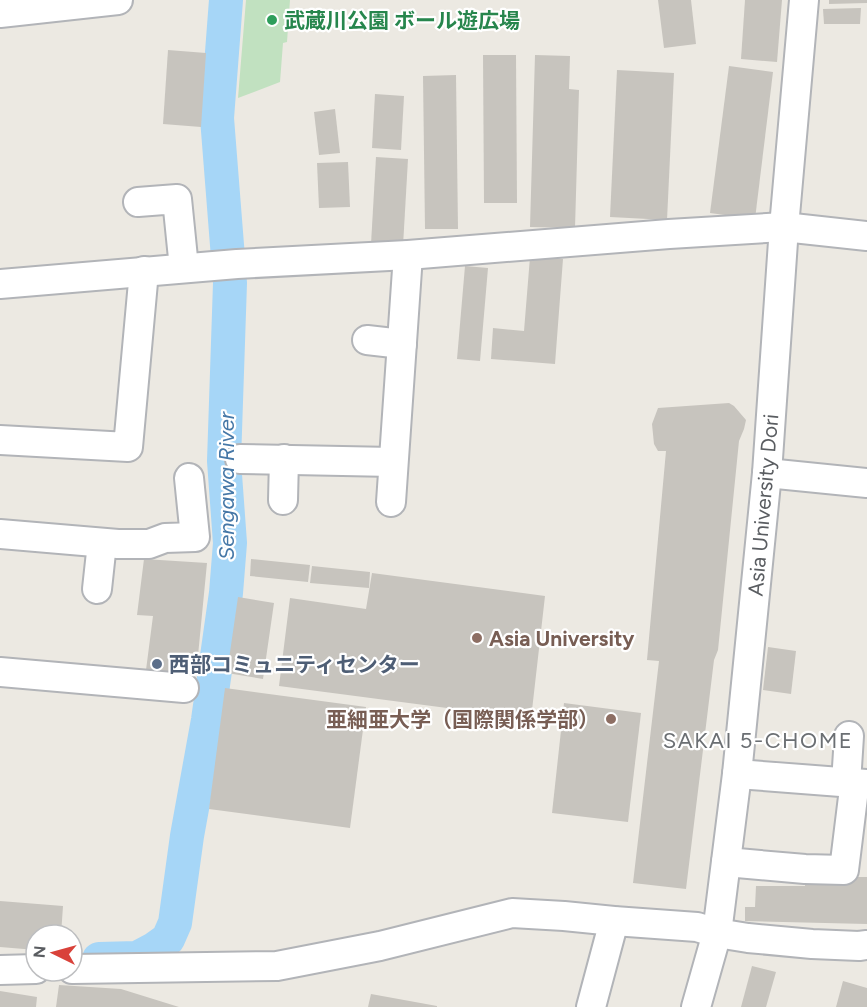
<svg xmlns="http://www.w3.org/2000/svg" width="867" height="1007" font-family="Figtree,'Noto Sans JP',sans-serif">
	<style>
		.green { fill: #c1e1c0 }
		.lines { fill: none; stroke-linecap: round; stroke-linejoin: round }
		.river { stroke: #a6d6f7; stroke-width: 34 }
		.building { fill: #c7c4be }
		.minor-casing { stroke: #b2b4b8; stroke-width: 32 }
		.minor { stroke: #fff; stroke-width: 28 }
		.leisure-dot { fill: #2e9e5b; stroke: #fff; stroke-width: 2 }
		.education-dot { fill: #8d6e63; stroke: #fff; stroke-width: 2 }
		.service-dot { fill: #5c6f8a; stroke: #fff; stroke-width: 2 }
		.labels { text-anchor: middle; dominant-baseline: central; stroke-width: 4.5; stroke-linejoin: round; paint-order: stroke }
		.leisure-label { font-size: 21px; font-weight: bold; fill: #27864d; stroke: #fff; text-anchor: start }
		.street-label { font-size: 21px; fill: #5a5d61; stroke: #fff }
		.education-label { font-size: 21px; font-weight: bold; fill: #785e54; stroke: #fff; text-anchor: start }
		.service-label { font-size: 21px; font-weight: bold; fill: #4e5e75; stroke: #fff; text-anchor: start }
		.water-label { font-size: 22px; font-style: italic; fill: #4678a7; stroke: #fff }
		.neighbourhood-label { font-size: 22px; letter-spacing: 1.5px; fill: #6b6f73; stroke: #fff }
	</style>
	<rect width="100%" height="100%" fill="#ece9e2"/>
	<polygon class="green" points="246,0 290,0 287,42 283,43 280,82 238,98"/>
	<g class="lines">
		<polyline class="river" points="99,959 137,958 154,949 168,939 175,923 187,836 208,720 226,593 230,543 224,461 230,283 217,118 226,0"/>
	</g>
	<g class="building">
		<polygon points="658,0 691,0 696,44 664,48"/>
		<polygon points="745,0 782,0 777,62 741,59"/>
		<polygon points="829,0 867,0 867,3 829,4"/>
		<polygon points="861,8 860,24 824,24 823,9"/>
		<polygon points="168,50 206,53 201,127 163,124"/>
		<polygon points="483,55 516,55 517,203 484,203"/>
		<polygon points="535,55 570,56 569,89 579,90 575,228 530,227"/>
		<polygon points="729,66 773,72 755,219 710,213"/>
		<polygon points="617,70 674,73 667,220 610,217"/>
		<polygon points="456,75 458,229 425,229 423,76"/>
		<polygon points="375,94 404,96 401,150 372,148"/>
		<polygon points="335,109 340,153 319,155 314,112"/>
		<polygon points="376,157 408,159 403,246 371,244"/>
		<polygon points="348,162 350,207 319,208 317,163"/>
		<polygon points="530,257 563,259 555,364 491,359 493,328 524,331"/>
		<polygon points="465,266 488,268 480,361 457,359"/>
		<polygon points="729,403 734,406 746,420 744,429 739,441 718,650 714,660 686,889 633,883 659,661 647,660 666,451 658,451 654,444 652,424 658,408"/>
		<polygon points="144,559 207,563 196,676 146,670 153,616 137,615"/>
		<polygon points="251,559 310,565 308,582 250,576"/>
		<polygon points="312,566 370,572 369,588 310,583"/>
		<polygon points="372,573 545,596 531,719 279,686 290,598 366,609"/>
		<polygon points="238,597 274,603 263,679 227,673"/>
		<polygon points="768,647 796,651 791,694 763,690"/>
		<polygon points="225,688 366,707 350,828 209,809"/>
		<polygon points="564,703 641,713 628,822 552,813"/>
		<polygon points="805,877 867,877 867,924 745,921 745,907 755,907 756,886 805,886"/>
		<polygon points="0,901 63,906 61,935 36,935 36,950 0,947"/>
		<polygon points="752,966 776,972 766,1007 741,1007"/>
		<polygon points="843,981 867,988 867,1007 836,1007"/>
		<polygon points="59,985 121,989 179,1007 56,1007"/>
		<polygon points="0,991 37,997 36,1007 0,1007"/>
		<polygon points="371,994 437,1006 437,1007 368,1007"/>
	</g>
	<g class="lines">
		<g class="minor-casing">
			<g id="minor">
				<polyline points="0,13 118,0"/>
				<polyline points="138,202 177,199 184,268"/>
				<polyline points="0,284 237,264 408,255 669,234 784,227 867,236"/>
				<polyline points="367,340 402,344"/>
				<polyline points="0,440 128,447 144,271"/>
				<polyline points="240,459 393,462"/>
				<polyline points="767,473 867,483"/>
				<polyline points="283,500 284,459"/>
				<polyline points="391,502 408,255"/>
				<polyline points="0,534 118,544 149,544 165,538 195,537 189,478"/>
				<polyline points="97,589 102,543"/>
				<polyline points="0,672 184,688"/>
				<polyline points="737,774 867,784"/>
				<polyline points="846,783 849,736"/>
				<polyline points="726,862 805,869 844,870 853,797"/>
				<polyline points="72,969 277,966 380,946 512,913 564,916 614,921 697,927 717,933 748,938 812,944 859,946 867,945"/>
				<polyline points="0,970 36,969"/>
				<polyline points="591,1007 614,921"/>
				<polyline points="696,1007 717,933 737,774 767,473 784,227 804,0"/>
			</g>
		</g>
		<use href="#minor" class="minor"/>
	</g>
	<circle class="leisure-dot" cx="272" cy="20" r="6"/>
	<g class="education-dot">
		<circle cx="477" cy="638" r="6"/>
		<circle cx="611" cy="719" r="6"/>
	</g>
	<circle class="service-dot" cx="157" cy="664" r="6"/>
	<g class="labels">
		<g class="leisure-label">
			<text x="284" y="20">武蔵川公園 ボール遊広場</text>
		</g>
		<g class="street-label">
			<text transform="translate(763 505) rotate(-85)">Asia University Dori</text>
		</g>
		<g class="education-label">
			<text x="489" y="638">Asia University</text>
			<text x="599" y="719" text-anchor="end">亜細亜大学（国際関係学部）</text>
		</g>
		<g class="service-label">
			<text x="169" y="664">西部コミュニティセンター</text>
		</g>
		<g class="water-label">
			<text transform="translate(226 486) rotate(-90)">Sengawa River</text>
		</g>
		<g class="neighbourhood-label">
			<text x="758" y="740">SAKAI 5-CHOME</text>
		</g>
	</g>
	<g transform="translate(54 953) rotate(275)"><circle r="28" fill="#ffffff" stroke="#bdbec0" stroke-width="1.5"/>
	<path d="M0-4.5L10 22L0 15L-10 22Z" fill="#d9423a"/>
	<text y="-9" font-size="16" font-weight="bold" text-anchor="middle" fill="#5a5d61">N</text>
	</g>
</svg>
